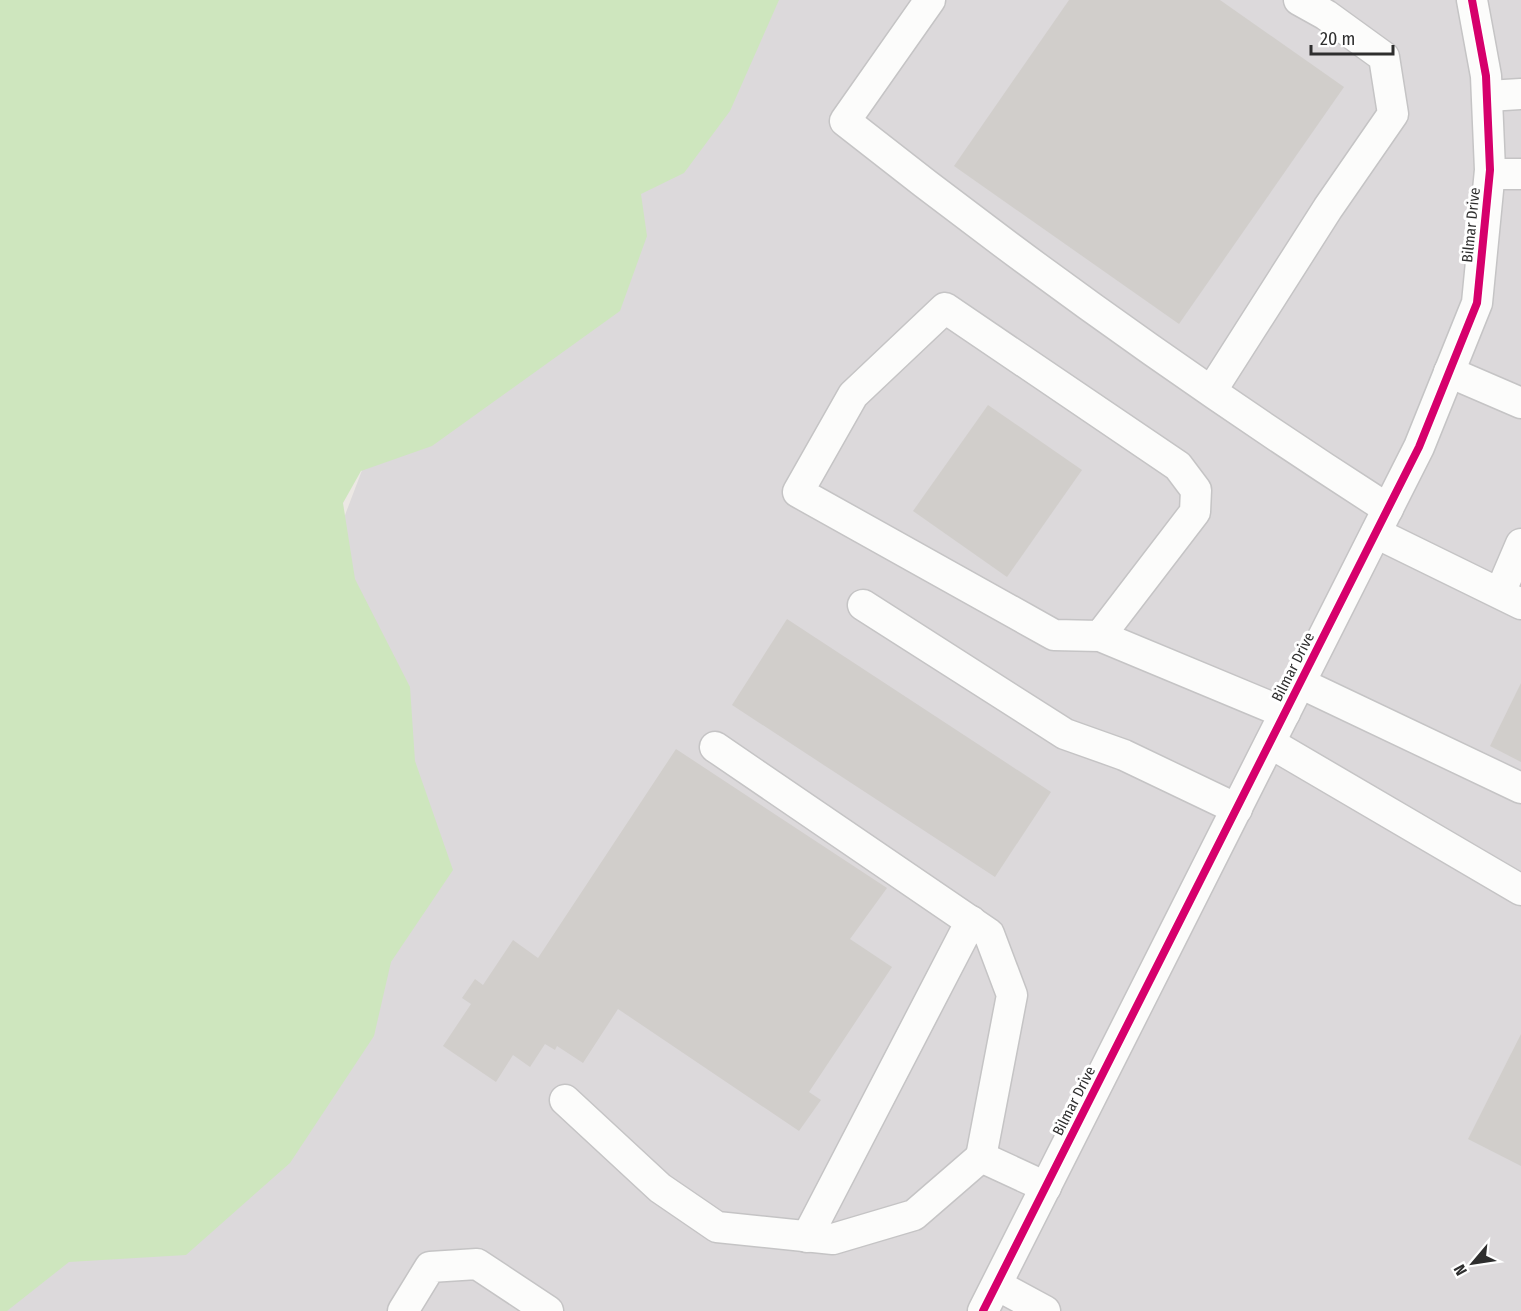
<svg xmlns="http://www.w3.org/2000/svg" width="1521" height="1311" font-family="'Fira Sans Condensed',sans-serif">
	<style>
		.industrial { fill: #dcd9db }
		.green { fill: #cee6be }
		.building { fill: #d1cecb }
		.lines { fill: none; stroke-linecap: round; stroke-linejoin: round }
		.minor-casing { stroke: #c5c4c5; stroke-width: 33 }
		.minor { stroke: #fcfcfb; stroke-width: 30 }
		.cycleway-casing { stroke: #fff; stroke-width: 11 }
		.cycleway { stroke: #d6006c; stroke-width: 8 }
		.labels { text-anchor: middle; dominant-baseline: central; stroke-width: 6; stroke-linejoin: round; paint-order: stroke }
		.street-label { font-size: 15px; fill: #2e2e2e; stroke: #fff }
	</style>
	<rect width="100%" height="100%" fill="#ece8e4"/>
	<polygon class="industrial" points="540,0 1521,0 1521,1311 0,1311 85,1202"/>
	<polygon class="green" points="0,0 779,0 730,111 684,173 641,194 647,236 620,311 432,446 361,471 343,503 355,579 410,687 415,761 453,870 391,962 374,1036 290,1163 186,1255 69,1262 7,1311 0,1311"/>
	<g class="building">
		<polygon points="1069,0 1220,0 1344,87 1179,324 954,166"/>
		<polygon points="988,405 1082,470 1007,577 913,511"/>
		<polygon points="787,619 1051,792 995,877 732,705"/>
		<polygon points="1521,683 1521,762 1490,746"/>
		<polygon points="676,749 887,888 850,939 892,967 809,1092 821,1100 799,1131 618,1009 583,1063 557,1046 555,1050 545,1044 530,1067 513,1055 496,1082 443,1046 471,1004 462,998 475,979 483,985 513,940 538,958"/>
		<polygon points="1521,1034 1521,1166 1468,1139"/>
	</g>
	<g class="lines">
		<g class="minor-casing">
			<g id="minor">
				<path d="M930,0L845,121C1019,259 1201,389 1388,509"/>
				<polyline points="1488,96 1521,94"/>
				<polyline points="1490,174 1521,174"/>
				<polyline points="1449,372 1521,403"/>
				<polyline points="1212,390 1328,208 1393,114 1384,57 1326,15 1299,0"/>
				<polyline points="1376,533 1521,604"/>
				<polyline points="1500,593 1521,544"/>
				<polyline points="863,605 1065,734 1124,755 1237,809"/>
				<polyline points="1100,636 1195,512 1196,490 1178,466 945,308 853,395 798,492 1054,635 1100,636 1285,713"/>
				<polyline points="1300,683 1521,788"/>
				<polyline points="1270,743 1521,890"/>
				<polyline points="715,747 989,934 1012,995 981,1157"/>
				<polyline points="565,1100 660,1188 717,1227 833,1239 914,1215 981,1157 1046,1187"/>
				<polyline points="807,1237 971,921"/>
				<polyline points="997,1285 1045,1311"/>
				<polyline points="403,1311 430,1267 477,1264 548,1311"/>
				<polyline points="983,1311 1419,447 1477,303 1490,170 1486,76 1472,0"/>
			</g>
		</g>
		<use href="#minor" class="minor"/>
		<g class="cycleway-casing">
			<polyline id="cycleway" points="983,1311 1419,447 1477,303 1490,170 1486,76 1472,0"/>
		</g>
		<use href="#cycleway" class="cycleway"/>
	</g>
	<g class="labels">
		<g class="street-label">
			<text transform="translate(1471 225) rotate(-84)">Bilmar Drive</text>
			<text transform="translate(1293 667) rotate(-63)">Bilmar Drive</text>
			<text transform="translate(1074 1101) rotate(-63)">Bilmar Drive</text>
		</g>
	</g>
	<g transform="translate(1473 1263) rotate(241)" stroke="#ffffff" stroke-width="4.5" paint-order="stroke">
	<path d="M0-4.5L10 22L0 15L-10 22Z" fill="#2e2e2e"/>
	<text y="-9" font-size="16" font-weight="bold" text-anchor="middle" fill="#2e2e2e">N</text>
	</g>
	<path d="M1311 45v9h82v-9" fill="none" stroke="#2e2e2e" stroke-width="3"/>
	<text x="1320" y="45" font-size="18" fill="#2e2e2e" stroke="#ffffff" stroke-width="4.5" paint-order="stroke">20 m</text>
</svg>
